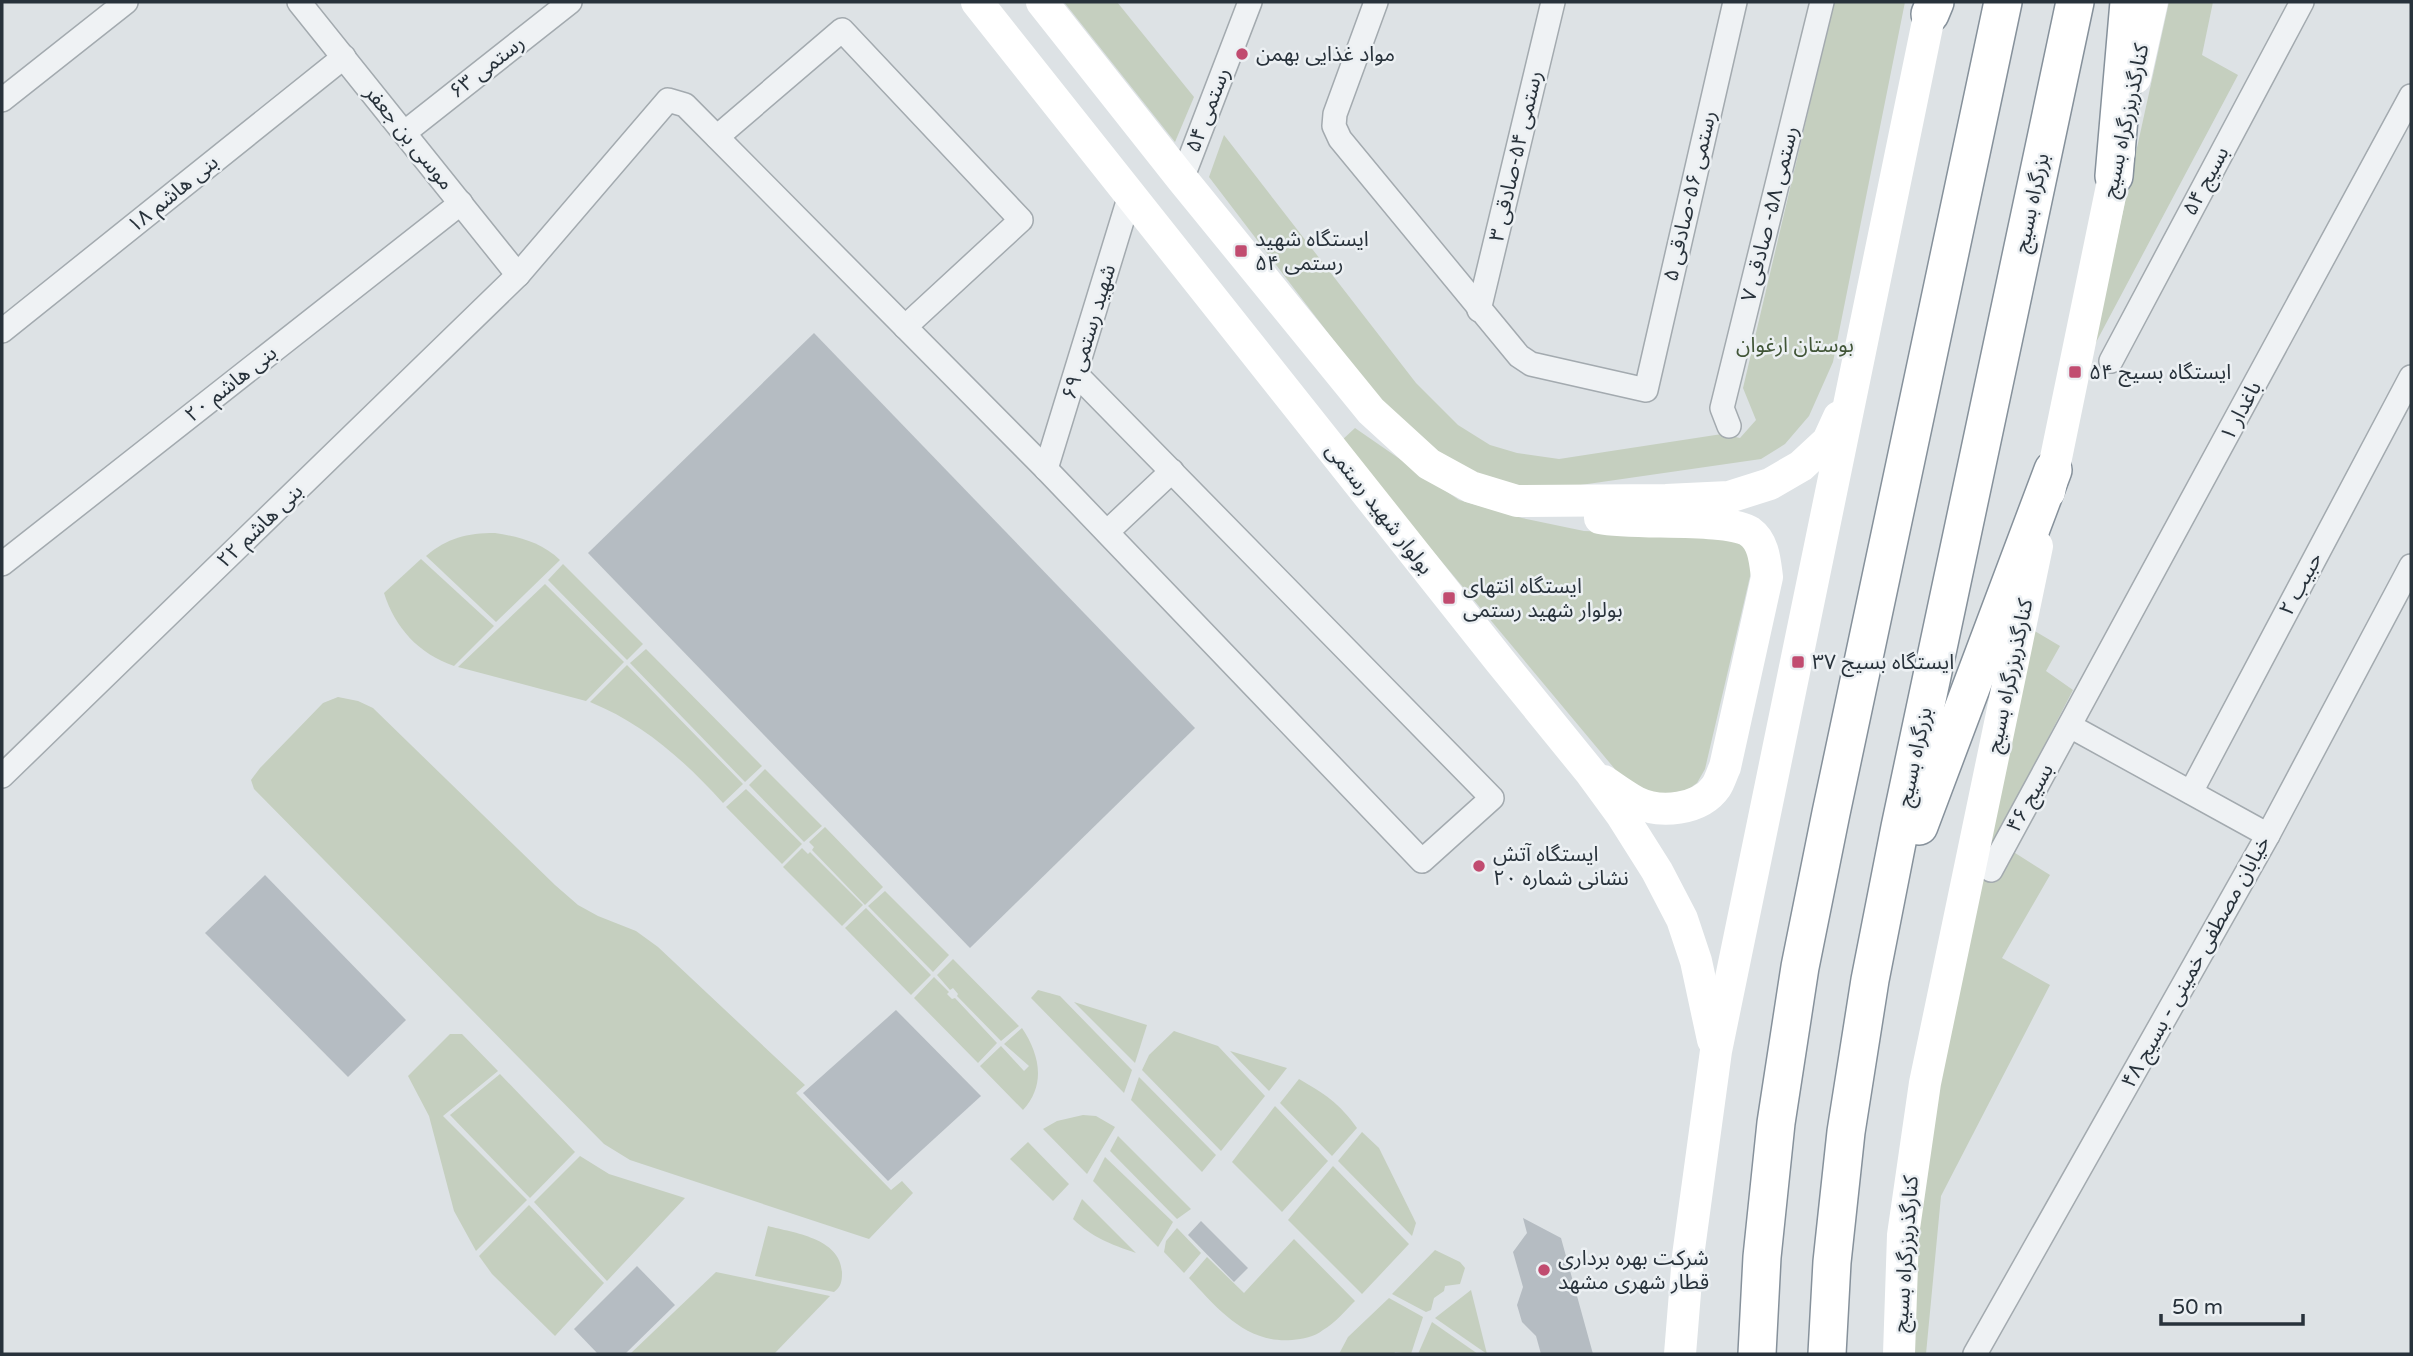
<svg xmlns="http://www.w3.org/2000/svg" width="2413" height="1356" font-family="'Varela Round','Noto Sans Arabic',sans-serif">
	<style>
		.green { fill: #c5cfbf }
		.building { fill: #b5bcc2 }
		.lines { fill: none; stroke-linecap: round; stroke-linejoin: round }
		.minor-casing { stroke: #a3aaaf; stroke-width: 26 }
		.trunk-casing { stroke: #86919b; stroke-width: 40 }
		.minor { stroke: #eff2f4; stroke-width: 23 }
		.secondary { stroke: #fff; stroke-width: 32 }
		.trunk { stroke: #fff; stroke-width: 37 }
		.poi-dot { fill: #c14c70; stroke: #ecf0f3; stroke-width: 2.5 }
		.labels { text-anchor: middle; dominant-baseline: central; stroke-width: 5; stroke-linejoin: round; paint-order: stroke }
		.poi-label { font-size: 21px; fill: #28323b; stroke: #ecf0f3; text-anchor: start }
		.street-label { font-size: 21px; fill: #28323b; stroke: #ecf0f3 }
		.park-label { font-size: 21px; fill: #415537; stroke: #ecf0f3 }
	</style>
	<rect width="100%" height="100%" fill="#dde2e5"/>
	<g class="green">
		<polygon points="1064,2 1117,2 1194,97 1175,142"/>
		<polygon points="1834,2 1905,2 1833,362 1809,416 1785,444 1761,459 1546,490 1500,486 1436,454 1383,405 1209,177 1224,135 1416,383 1458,425 1490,445 1517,453 1559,459 1722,434 1740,438 1756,420 1743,388"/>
		<polygon points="2169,2 2213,2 2202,55 2238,75 2093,348"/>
		<polygon points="1355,428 1459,500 1522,518 1584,531 1728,536 1746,548 1752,568 1705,769 1697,783 1683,793 1651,797 1624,780 1341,441"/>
		<path d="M495,533C520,537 541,542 560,560L496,622L426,556C447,538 467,533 495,533Z"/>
		<path d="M421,559L494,626L454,666C419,654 395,628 384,593Z"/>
		<polygon points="563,564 643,644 627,660 548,580"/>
		<polygon points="545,584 624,662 586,701 458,667"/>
		<polygon points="2033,630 2060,646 2046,671 2073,690 2046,742 2064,756 2012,851 2050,875 2002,958 2050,985 1941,1196 1926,1354 1907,1354 1909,1234"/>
		<polygon points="646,649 762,766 745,782 630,663"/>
		<path d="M627,665L743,784L723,803C685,761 644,724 590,702Z"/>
		<polygon points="338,697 358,701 373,708 555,885 578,905 598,916 636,931 658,947 805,1085 796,1093 891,1190 902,1181 913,1193 869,1239 630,1160 604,1144 254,789 251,780 260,768 323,703"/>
		<polygon points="765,769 822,826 804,842 749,785"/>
		<polygon points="746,789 802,844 782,864 726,807"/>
		<polygon points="825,827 883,887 865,905 812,850 814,847 809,842"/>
		<polygon points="802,848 808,854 810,852 863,905 842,926 783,867"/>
		<polygon points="885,891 949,955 933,972 868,906"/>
		<polygon points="866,908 931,975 911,995 845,928"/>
		<polygon points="953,959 1019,1026 1001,1041 957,996 958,994 953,988 950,990 937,975"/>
		<polygon points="934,977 949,992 947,994 952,999 955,998 997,1043 978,1063 914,998"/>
		<polygon points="1038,990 1060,996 1132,1070 1124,1093 1031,998"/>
		<polygon points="1074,1002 1147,1025 1135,1063"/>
		<path d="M1022,1028C1040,1055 1046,1085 1023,1110L980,1066L1001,1046L1024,1071L1029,1066L1004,1044Z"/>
		<polygon points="1174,1031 1218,1046 1265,1096 1221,1151 1142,1070 1149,1055"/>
		<polygon points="450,1034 462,1034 498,1071 443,1116 527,1200 476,1251 454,1211 429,1116 408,1076"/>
		<polygon points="1230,1051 1287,1068 1269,1091"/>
		<polygon points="500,1074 575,1152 530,1198 450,1115"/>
		<polygon points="1139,1077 1216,1155 1202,1172 1131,1100"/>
		<path d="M1299,1079C1325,1094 1339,1103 1357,1128L1332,1156L1280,1103Z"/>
		<polygon points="1275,1106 1328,1161 1282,1212 1232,1162"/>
		<polygon points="1083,1115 1096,1116 1115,1127 1087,1174 1043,1129 1057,1121"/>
		<polygon points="1362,1132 1379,1148 1416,1223 1412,1236 1338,1161"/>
		<polygon points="1118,1136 1191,1209 1177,1219 1110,1151"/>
		<polygon points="1028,1142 1069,1184 1053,1201 1010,1159"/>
		<polygon points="580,1156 609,1174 685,1198 607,1281 534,1202"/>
		<polygon points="1105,1157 1173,1222 1158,1247 1093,1181"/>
		<polygon points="1333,1166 1409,1244 1362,1294 1288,1220"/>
		<path d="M1082,1199L1136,1253C1110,1244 1093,1238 1073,1219Z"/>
		<polygon points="529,1205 604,1283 555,1336 492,1274 479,1256"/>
		<path d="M768,1226C794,1233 841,1238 842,1273C842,1281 841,1287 834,1292L755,1276Z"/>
		<polygon points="1177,1228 1201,1253 1184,1273 1164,1252 1166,1241"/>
		<path d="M1294,1239L1355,1301C1345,1311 1335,1323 1323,1330C1314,1337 1303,1339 1292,1340C1246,1344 1217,1308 1189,1278L1207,1257L1244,1293Z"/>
		<polygon points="1435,1250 1460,1262 1465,1268 1460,1284 1445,1286 1444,1291 1434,1298 1431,1310 1426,1312 1392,1294"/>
		<polygon points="716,1272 830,1296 774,1354 630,1354"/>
		<polygon points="1471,1290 1487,1354 1435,1318"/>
		<polygon points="1389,1298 1423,1317 1411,1354 1395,1352 1394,1354 1339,1354 1348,1337"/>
		<polygon points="1432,1322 1478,1354 1418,1354"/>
	</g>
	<g class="building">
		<polygon points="814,333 1195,728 970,948 588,553"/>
		<polygon points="265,875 406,1020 348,1077 205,933"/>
		<polygon points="896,1010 981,1096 888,1181 803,1093"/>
		<polygon points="1523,1218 1561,1238 1593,1354 1541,1354 1536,1336 1522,1322 1517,1305 1523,1287 1513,1252 1527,1233"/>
		<polygon points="1201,1221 1248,1268 1234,1282 1188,1235"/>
		<polygon points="637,1266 675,1305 625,1354 598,1354 574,1329"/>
	</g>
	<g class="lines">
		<g class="minor-casing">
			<g id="minor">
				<polyline points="299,2 518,275"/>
				<polyline points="1376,2 1335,114 1334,126 1340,139 1519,356 1531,364 1646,390 1735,2"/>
				<polyline points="2,100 126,2"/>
				<polyline points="404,133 570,2"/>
				<polyline points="717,137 842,30 1021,220 905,327"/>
				<polyline points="1182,179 1250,2"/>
				<polyline points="1479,310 1553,2"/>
				<polyline points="2,331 344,57"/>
				<polyline points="2111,361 2302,2"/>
				<polyline points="1729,426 1722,408 1822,2"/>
				<polyline points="1046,469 1130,195"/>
				<polyline points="1107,532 1172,471"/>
				<polyline points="2,564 461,203"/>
				<polyline points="2070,726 2268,835"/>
				<polyline points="2,776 518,275 668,100 685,105 1046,469 1422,861 1492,798 1076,374"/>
				<polyline points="2191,792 2411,377"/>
				<polyline points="1991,870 2411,96"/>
				<polyline points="1975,1354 2268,835 2411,566"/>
			</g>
		</g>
		<g class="trunk-casing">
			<g id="trunk">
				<polyline points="1930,14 1935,2"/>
				<polyline points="2114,176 2129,2"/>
				<polyline points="1919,826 2053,470"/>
				<polyline points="1757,1354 1762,1257 1776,1123 1800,967 1831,813 2003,2"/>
				<polyline points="1827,1354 1832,1262 1846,1132 1870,980 1900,827 2075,2"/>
			</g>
		</g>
		<use href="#minor" class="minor"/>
		<g class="secondary">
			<polyline points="977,2 1500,661 1591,773 1621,814 1657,871 1682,919 1696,961 1713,1040"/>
			<polyline points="1042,2 1182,179 1371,411 1429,464 1471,487 1517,501 1666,500 1729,497 1770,484 1801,466 1828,441 1839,417"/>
			<polyline points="2135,78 2152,2"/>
			<polyline points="2049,492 2119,152"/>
			<path d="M1600,518C1635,525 1727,517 1750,532C1764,542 1765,562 1767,577L1725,767C1722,773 1720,781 1716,787C1700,810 1660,814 1636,802C1625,796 1614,788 1604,781"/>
			<polyline points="1680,1354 1688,1256 1716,1051 1932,2"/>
			<polyline points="1899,1354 1903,1235 1925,1083 2037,546"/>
		</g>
		<use href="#trunk" class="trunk"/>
	</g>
	<g class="poi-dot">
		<circle cx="1242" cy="54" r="7"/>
		<rect x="1234" y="244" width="14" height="14" rx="3.5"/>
		<rect x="2068" y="365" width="14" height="14" rx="3.5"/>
		<rect x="1442" y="591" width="14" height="14" rx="3.5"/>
		<rect x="1791" y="655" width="14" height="14" rx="3.5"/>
		<circle cx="1479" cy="866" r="7"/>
		<circle cx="1544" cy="1270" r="7"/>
	</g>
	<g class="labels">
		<g class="poi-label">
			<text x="1256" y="54">مواد غذایی بهمن</text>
			<text x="1255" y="239">ایستگاه شهید<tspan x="1255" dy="24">رستمی ۵۴</tspan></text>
			<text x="2089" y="372">ایستگاه بسیج ۵۴</text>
			<text x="1463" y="586">ایستگاه انتهای<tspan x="1463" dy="24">بولوار شهید رستمی</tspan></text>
			<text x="1812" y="662">ایستگاه بسیج ۳۷</text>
			<text x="1493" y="854">ایستگاه آتش<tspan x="1493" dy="24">نشانی شماره ۲۰</tspan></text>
			<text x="1558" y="1258">شرکت بهره برداری<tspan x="1558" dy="24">قطار شهری مشهد</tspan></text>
		</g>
		<g class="street-label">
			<text transform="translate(487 67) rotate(-38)">رستمی ۶۳</text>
			<text transform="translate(1208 110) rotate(-69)">رستمی ۵۴</text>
			<text transform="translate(2126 121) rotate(-78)">کنارگذربزرگراه بسیج</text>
			<text transform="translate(409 138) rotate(51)">موسی بن جعفر</text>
			<text transform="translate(1516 156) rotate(-77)">رستمی ۵۴-صادقی ۳</text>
			<text transform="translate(2206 181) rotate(-62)">بسیج ۵۴</text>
			<text transform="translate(173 194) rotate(-39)">بنی هاشم ۱۸</text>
			<text transform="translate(1690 196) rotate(-77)">رستمی ۵۶-صادقی ۵</text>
			<text transform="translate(2032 203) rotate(-78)">بزرگراه بسیج</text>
			<text transform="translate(1770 214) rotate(-76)">رستمی ۵۸- صادقی ۷</text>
			<text transform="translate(1089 332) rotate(-73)">شهید رستمی ۶۹</text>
			<text transform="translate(231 384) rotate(-38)">بنی هاشم ۲۰</text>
			<text transform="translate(2241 411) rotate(-62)">باغدار ۱</text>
			<text transform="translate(1379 509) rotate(52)">بولوار شهید رستمی</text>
			<text transform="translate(260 526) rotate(-44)">بنی هاشم ۲۲</text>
			<text transform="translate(2301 584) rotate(-62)">حبیب ۲</text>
			<text transform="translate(2010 676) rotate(-78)">کنارگذربزرگراه بسیج</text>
			<text transform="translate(1915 757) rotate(-78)">بزرگراه بسیج</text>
			<text transform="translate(2030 798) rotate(-61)">بسیج ۴۶</text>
			<text transform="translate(2196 962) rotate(-61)">خیابان مصطفی خمینی - بسیج ۴۸</text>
			<text transform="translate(1906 1254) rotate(-86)">کنارگذربزرگراه بسیج</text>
		</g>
		<g class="park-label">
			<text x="1795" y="345">بوستان ارغوان</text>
		</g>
	</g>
	<rect width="2413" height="1356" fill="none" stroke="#28323b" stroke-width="7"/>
	<path d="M2161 1314v10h142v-10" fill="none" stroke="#28323b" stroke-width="3.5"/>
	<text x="2172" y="1314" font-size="21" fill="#28323b" stroke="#ecf0f3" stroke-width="5" paint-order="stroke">50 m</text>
</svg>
